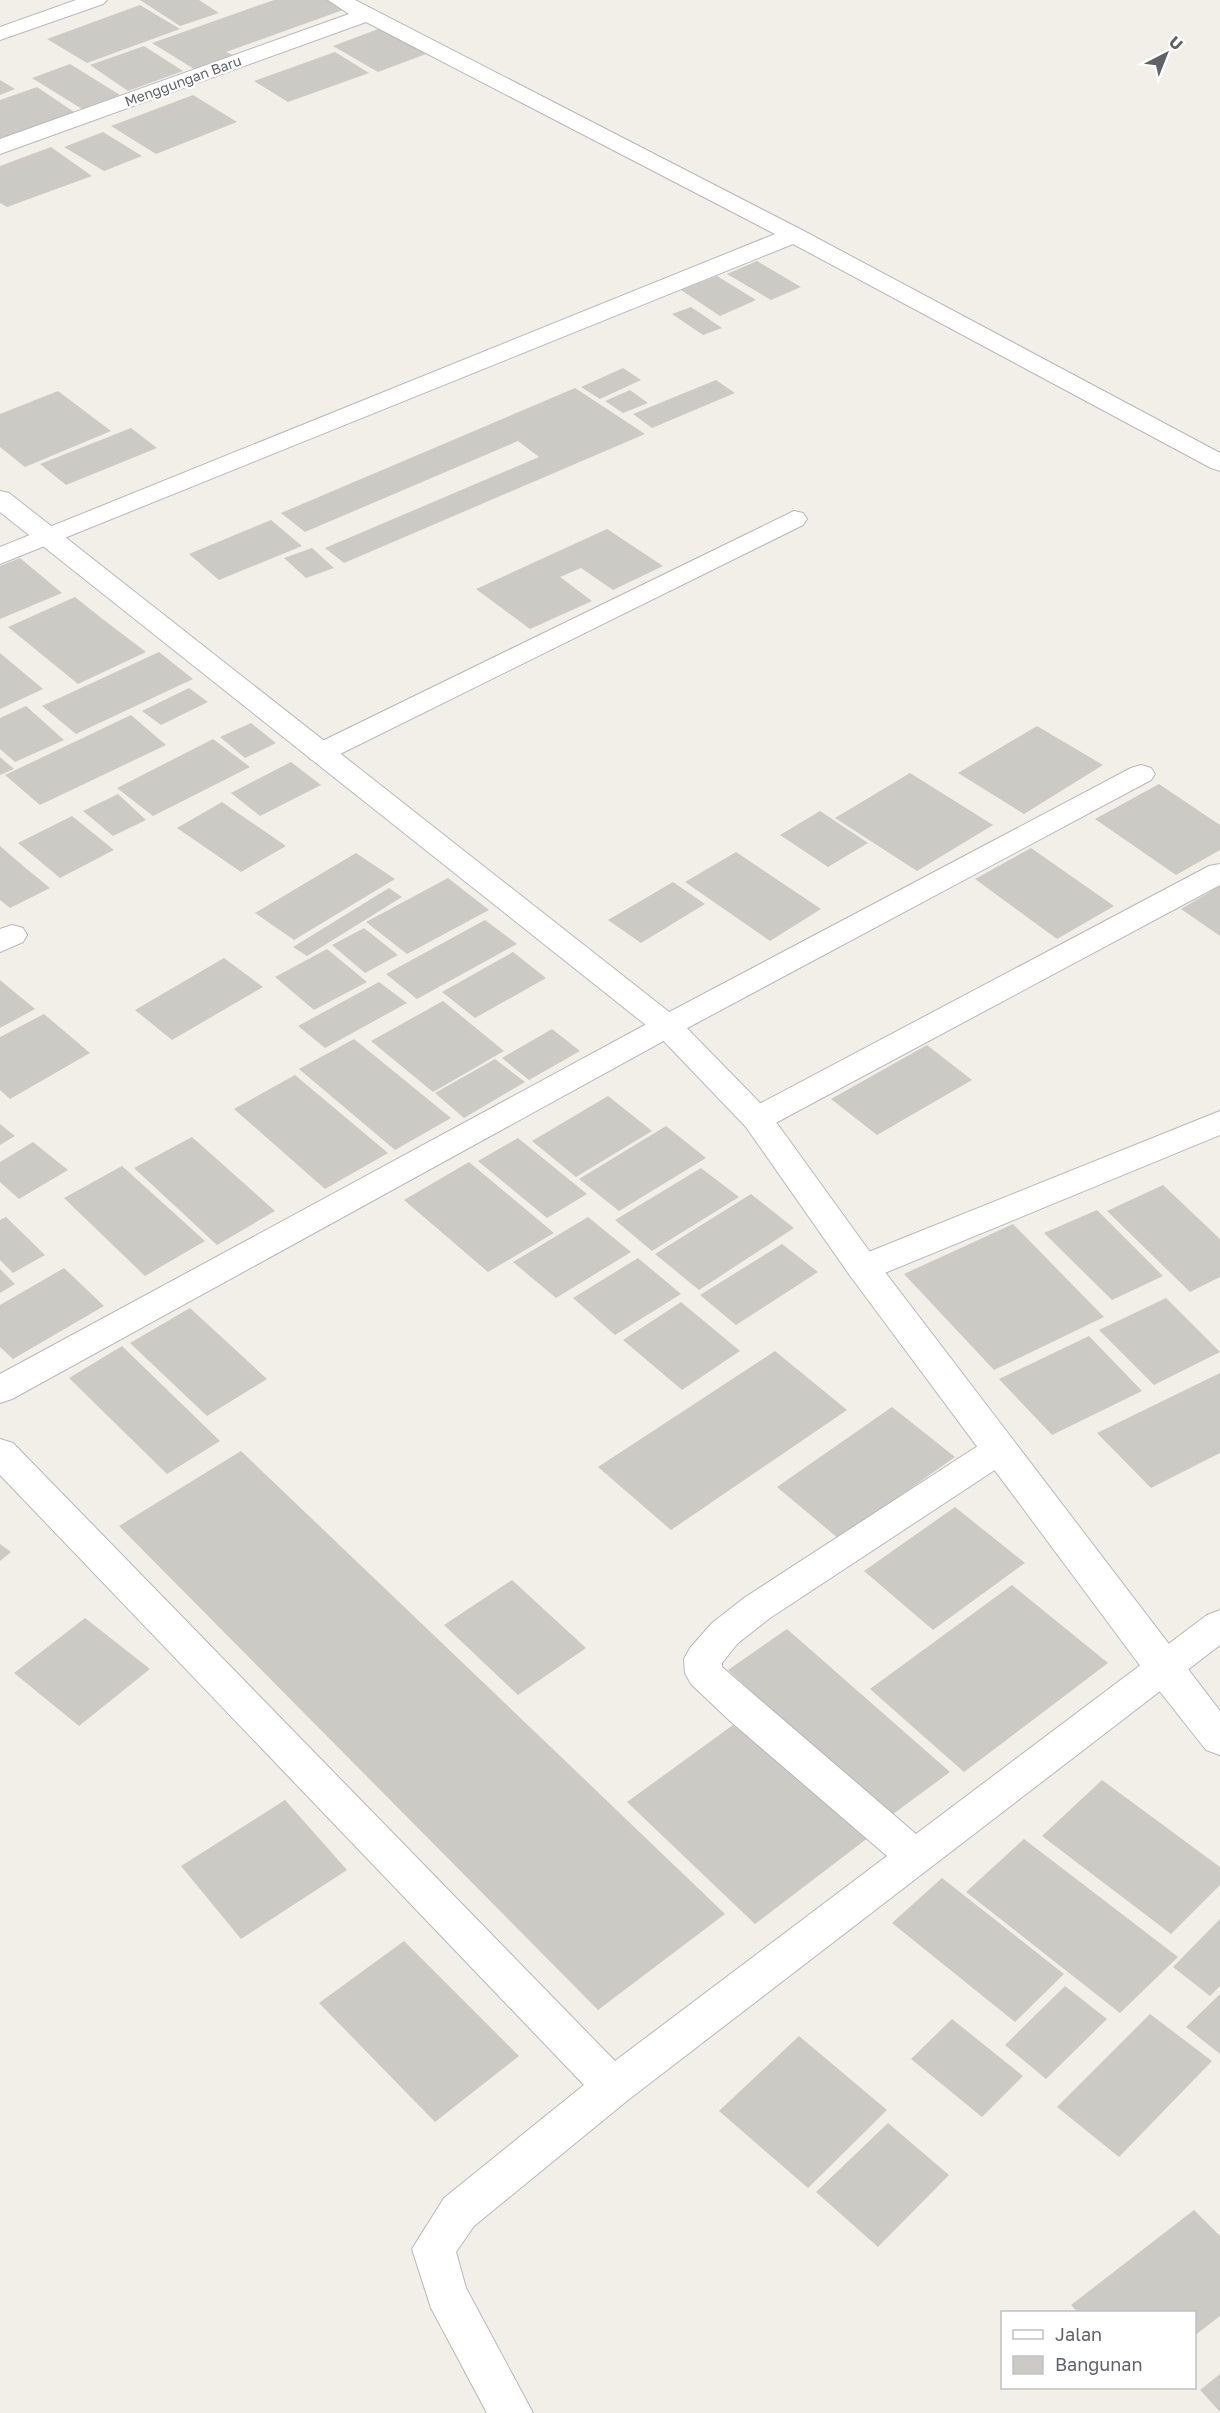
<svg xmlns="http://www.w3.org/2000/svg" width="1220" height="2413" viewBox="0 0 1220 2413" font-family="'Golos Text',sans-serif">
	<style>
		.building { fill: #cccac5 }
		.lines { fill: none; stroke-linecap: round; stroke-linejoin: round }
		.street-casing { stroke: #b5b8bc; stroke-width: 2 }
		.secondary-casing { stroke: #b6babf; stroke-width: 2 }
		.street { fill: #fff; fill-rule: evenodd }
		.secondary { fill: #fff; fill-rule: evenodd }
		.labels { text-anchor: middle; stroke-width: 4.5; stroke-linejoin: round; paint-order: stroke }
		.far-street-label { font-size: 14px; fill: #5f6368; stroke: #fff }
	</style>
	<rect width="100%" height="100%" fill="#f1efe8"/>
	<path class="building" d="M140,0H199L219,13L180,26Z
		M274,0H327L343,10L226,52L233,55L194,69L152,43Z
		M140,5L180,29L87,63L47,39Z
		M381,28L426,54L378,72L333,46Z
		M144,46L183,71L128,91L90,65Z
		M335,52L369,73L288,102L254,81Z
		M70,64L120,95L82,109L32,78Z
		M0,80L15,89L0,95Z
		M37,87L77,114L0,142V100Z
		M193,95L237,122L156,154L111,126Z
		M103,132L142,156L104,171L64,147Z
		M51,147L92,176L7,207L0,203V166Z
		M757,261L801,287L771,300L727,274Z
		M717,276L756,300L720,316L681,290Z
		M691,307L722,328L703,335L672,314Z
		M623,368L641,380L600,399L581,387Z
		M716,380L735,393L652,428L633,414Z
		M575,388L645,434L344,563L325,548L539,457L518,441L305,532L281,513Z
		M630,390L648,403L623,413L605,401Z
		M58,391L111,431L25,467L0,447V414Z
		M131,428L157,448L66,485L40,464Z
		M271,520L302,546L219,580L189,554Z
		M607,529L663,566L613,590L581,568L560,577L592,601L530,629L476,589Z
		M312,548L334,568L306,578L284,558Z
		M20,558L62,593L0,619V566Z
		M75,597L100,617L146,652L78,684L8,627Z
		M159,652L193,679L76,734L42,706Z
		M0,653L43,689L0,709Z
		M189,688L208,702L161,725L142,711Z
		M26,706L64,740L15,762L0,749V718Z
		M131,715L166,745L40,805L5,775Z
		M251,723L276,743L245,758L220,737Z
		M1037,726L1103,765L1024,814L958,773Z
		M213,739L250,767L153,816L117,788Z
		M0,757L14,769L0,775Z
		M291,762L321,785L260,816L231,793Z
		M910,773L993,825L917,871L835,818Z
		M1159,784L1220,825V850L1176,875L1095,819Z
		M118,794L146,820L113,836L83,811Z
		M222,802L286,846L241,872L177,828Z
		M820,811L868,843L828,867L780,835Z
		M72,816L114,850L60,878L18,843Z
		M0,846L22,865L50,888L10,908L0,900Z
		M1031,848L1114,906L1057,939L975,879Z
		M736,852L821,909L770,941L685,882Z
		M356,853L395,879L294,940L255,913Z
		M448,878L489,910L407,954L366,922Z
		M673,882L705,904L641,943L608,920Z
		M1220,886V936L1181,909Z
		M389,888L402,897L307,956L293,947Z
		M485,920L517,944L417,999L386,974Z
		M364,928L398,955L365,973L332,945Z
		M327,949L367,982L314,1010L275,977Z
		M513,952L546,978L475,1018L442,992Z
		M224,958L263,987L172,1040L135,1010Z
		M0,980L35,1009L0,1028Z
		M379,982L407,1003L325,1048L298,1026Z
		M443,1001L504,1051L433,1092L371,1041Z
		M44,1014L90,1053L10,1099L0,1090V1037Z
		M552,1029L580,1051L529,1080L502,1058Z
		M354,1039L451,1118L395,1150L299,1069Z
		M927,1045L972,1080L877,1135L831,1099Z
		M495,1059L525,1082L464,1118L435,1093Z
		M295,1075L388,1153L325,1189L234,1109Z
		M608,1096L652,1131L576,1177L532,1141Z
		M0,1124L15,1136L0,1145Z
		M666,1126L706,1158L619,1211L579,1179Z
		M192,1137L275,1211L217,1245L134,1168Z
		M518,1138L587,1194L547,1218L478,1161Z
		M33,1142L68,1170L19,1199L0,1182V1162Z
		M469,1162L554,1233L488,1272L404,1200Z
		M122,1166L205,1241L145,1276L64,1198Z
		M701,1168L739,1197L652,1251L615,1220Z
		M1163,1185L1220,1239V1277L1190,1292L1107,1211Z
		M751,1194L794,1228L699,1290L655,1254Z
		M1097,1210L1163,1276L1112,1300L1044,1233Z
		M6,1217L45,1255L13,1273L0,1260V1220Z
		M588,1217L631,1252L556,1298L513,1262Z
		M1013,1224L1104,1317L994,1370L904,1274Z
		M782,1244L818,1272L736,1325L700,1295Z
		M638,1258L681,1294L615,1335L573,1298Z
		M64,1268L104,1306L13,1359L0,1347V1305Z
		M0,1269L15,1284L0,1293Z
		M1166,1298L1220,1352L1154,1385L1099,1330Z
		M681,1302L740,1351L682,1390L623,1340Z
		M190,1308L267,1379L207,1416L130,1343Z
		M1089,1336L1142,1391L1052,1435L999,1379Z
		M122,1346L220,1441L167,1474L69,1378Z
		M775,1351L847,1410L671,1530L598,1467Z
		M1220,1373V1453L1151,1488L1097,1433Z
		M892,1407L955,1457L839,1539L777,1487Z
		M241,1451L556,1752L725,1914L598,2010L119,1526Z
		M955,1507L1025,1563L933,1630L864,1571Z
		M0,1544L11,1552L0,1561Z
		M512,1580L586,1648L518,1695L444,1625Z
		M1012,1585L1108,1663L964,1772L870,1689Z
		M85,1618L150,1669L79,1726L14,1673Z
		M787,1629L950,1772L889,1817L728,1670Z
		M744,1717L873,1834L755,1924L627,1802Z
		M1102,1780L1220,1867V1885L1171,1934L1042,1836Z
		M285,1800L347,1870L241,1939L181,1866Z
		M1024,1839L1178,1957L1120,2013L966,1892Z
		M942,1878L1064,1974L1015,2022L892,1923Z
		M1220,1919V1986L1210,1996L1173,1967Z
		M404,1941L519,2056L435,2122L319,2003Z
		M1065,1986L1107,2019L1046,2079L1005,2045Z
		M1220,1994V2054L1186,2027Z
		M1150,2014L1212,2061L1119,2157L1057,2107Z
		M952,2019L1023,2076L982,2117L911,2059Z
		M799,2036L887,2110L808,2188L719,2111Z
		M888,2123L949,2175L878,2247L816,2192Z
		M1194,2210L1220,2236V2316L1194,2336V2312H1078L1071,2305Z
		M1220,2374V2412L1200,2390Z"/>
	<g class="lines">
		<g class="street-casing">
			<path id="street" d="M76,0H107L103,4L0,40V27Z
				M328,0H355L802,230L1220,453V471L1211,468L793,244L0,564V547L775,234L366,22L0,154V139L349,14Z
				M794,511L803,513L807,519L803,525L330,759L320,762L310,759L306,753L310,747Z
				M1141,765L1151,768L1155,774L1151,780L678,1033L12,1399L0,1403V1374L656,1019L1131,768Z
				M1220,864V885L768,1127L757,1130L746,1127L741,1119L746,1111L1209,866Z
				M12,925L23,928L27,935L23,942L0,952V929Z
				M1220,1111V1135L875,1277L863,1280L851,1277L846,1268L851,1259Z
				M1000,1436L1013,1440L1018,1449L1013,1458L770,1618L738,1643L722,1663V1667L916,1834L1207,1615L1220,1610V1645L628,2100L474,2226L456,2252L466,2288L533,2413H487L431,2308L412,2249L444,2198L584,2085L0,1475V1439L13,1443L615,2061L887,1856L730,1721L691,1684L685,1673L684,1659L690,1648L712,1623L744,1598L987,1440Z"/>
		</g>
		<g class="secondary-casing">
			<path id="secondary" d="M0,491L9,493L678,1019L768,1111L875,1259L1220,1711V1755L1206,1750L1150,1679L851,1277L746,1127L656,1033L0,512Z"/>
		</g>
		<use href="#street" class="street"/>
		<use href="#secondary" class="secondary"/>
	</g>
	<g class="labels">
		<g class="far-street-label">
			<text transform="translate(183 81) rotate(-20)" y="5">Menggungan Baru</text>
		</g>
	</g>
	<rect x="1001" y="2311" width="195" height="78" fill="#ffffff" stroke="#bfc1c3" stroke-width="1.5"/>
	<rect x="1013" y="2330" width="30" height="9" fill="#ffffff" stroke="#bfc1c3" stroke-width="1.5"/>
	<text x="1055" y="2341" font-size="18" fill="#5f6368">Jalan</text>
	<rect x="1013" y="2356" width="30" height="18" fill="#cccac5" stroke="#bfc1c3" stroke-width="1.5"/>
	<text x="1055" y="2371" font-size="18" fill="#5f6368">Bangunan</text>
	<g transform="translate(1166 54) rotate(42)" stroke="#ffffff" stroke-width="4.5" paint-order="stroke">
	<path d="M0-4.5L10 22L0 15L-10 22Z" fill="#5f6368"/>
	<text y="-9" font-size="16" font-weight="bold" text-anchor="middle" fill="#5f6368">U</text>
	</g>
</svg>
